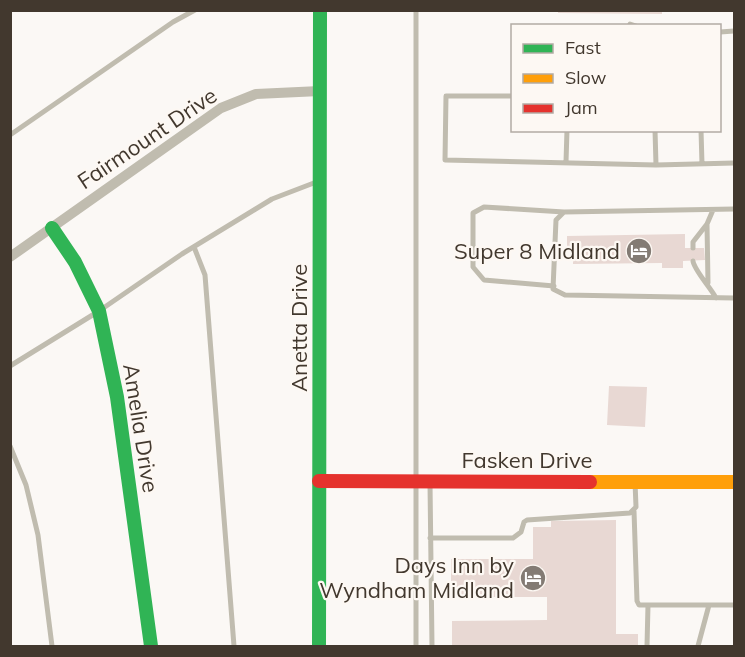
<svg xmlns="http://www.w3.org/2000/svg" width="745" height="657" viewBox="0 0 745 657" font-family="Mulish,sans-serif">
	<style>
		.building { fill: #e8d8d3 }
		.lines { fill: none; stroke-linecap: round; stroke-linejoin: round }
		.lane { stroke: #c0bcaf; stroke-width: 5 }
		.street { stroke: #c0bcaf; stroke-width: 10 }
		.fast { stroke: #30b455; stroke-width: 14 }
		.slow { stroke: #ff9f0a; stroke-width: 14 }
		.jam { stroke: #e5322d; stroke-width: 14 }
		.labels { text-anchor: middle; stroke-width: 4.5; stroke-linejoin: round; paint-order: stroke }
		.street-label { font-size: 22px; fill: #42382e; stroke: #fdf8f3 }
		.poi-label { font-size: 22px; fill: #42382e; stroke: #fdf8f3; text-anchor: end }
	</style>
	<rect width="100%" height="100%" fill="#fbf8f5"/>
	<path class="building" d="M558,10H662V14L558,13Z
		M685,234V248H704L705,260L683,261V268H662V263L573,264V251H567V236Z
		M609,386L647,387L645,427L607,425Z
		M616,520V634H638V646H452V621L547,620V597H451V559H533V527H551V521Z"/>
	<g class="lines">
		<path class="lane" d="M630,24L636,26
			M720,32L734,31
			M512,96H446L445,160L656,165
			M655,130L656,165L734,163
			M701,130L702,164
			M10,135L173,22L195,10
			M566,162L567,130
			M734,209L564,212L556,220L553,289L565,295L734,298
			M707,224L708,283
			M194,247L205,275L234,646
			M693,248V242L707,224L713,210
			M693,261C694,270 711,288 716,298
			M554,286L484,280L473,267V213L484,207L564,212
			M10,366L99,311L182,254L272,199L319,181
			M10,446L26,485L38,535L52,646
			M430,483L432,646
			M634,511L637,601L639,605H734
			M430,538H513L521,532L524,522L527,520L630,513L636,507L635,482
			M416,646V10
			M647,646L648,605
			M698,646L709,605"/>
		<path class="street" d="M10,257L221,108L256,94L320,91"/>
		<path class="fast" d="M52,228L75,262L99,311L117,397L151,646
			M319,646L320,10"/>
		<path class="slow" d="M590,482H734"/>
		<path class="jam" d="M319,481L590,482"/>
	</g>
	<defs>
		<g id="hotel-disc" transform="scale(1.35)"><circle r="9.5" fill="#837b74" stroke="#fdf8f3"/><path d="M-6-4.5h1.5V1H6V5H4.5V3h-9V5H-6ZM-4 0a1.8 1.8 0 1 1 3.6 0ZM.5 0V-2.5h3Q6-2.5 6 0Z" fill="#fff"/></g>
	</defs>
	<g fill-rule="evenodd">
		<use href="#hotel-disc" x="639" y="251"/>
		<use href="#hotel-disc" x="533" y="578"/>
	</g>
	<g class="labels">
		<g class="street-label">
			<text transform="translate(147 138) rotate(-34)" y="8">Fairmount Drive</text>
			<text transform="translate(299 328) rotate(-90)" y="8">Anetta Drive</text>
			<text transform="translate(141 428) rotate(81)" y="8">Amelia Drive</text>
			<text x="527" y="468">Fasken Drive</text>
		</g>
		<g class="poi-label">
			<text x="620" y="259">Super 8 Midland</text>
			<text x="514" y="573">Days Inn by<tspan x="514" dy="25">Wyndham Midland</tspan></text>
		</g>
	</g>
	<rect width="745" height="657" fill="none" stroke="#42382e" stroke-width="24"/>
	<rect x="511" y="24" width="210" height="108" fill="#fdf8f3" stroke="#b2aba4" stroke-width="1.5"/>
	<rect x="523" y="44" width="30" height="9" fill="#30b455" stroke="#b2aba4" stroke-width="1.5"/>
	<text x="565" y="54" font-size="18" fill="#42382e">Fast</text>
	<rect x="523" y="74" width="30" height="9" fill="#ff9f0a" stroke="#b2aba4" stroke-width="1.5"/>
	<text x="565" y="84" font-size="18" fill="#42382e">Slow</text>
	<rect x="523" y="104" width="30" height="9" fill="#e5322d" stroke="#b2aba4" stroke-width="1.5"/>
	<text x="565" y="114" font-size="18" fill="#42382e">Jam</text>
</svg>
